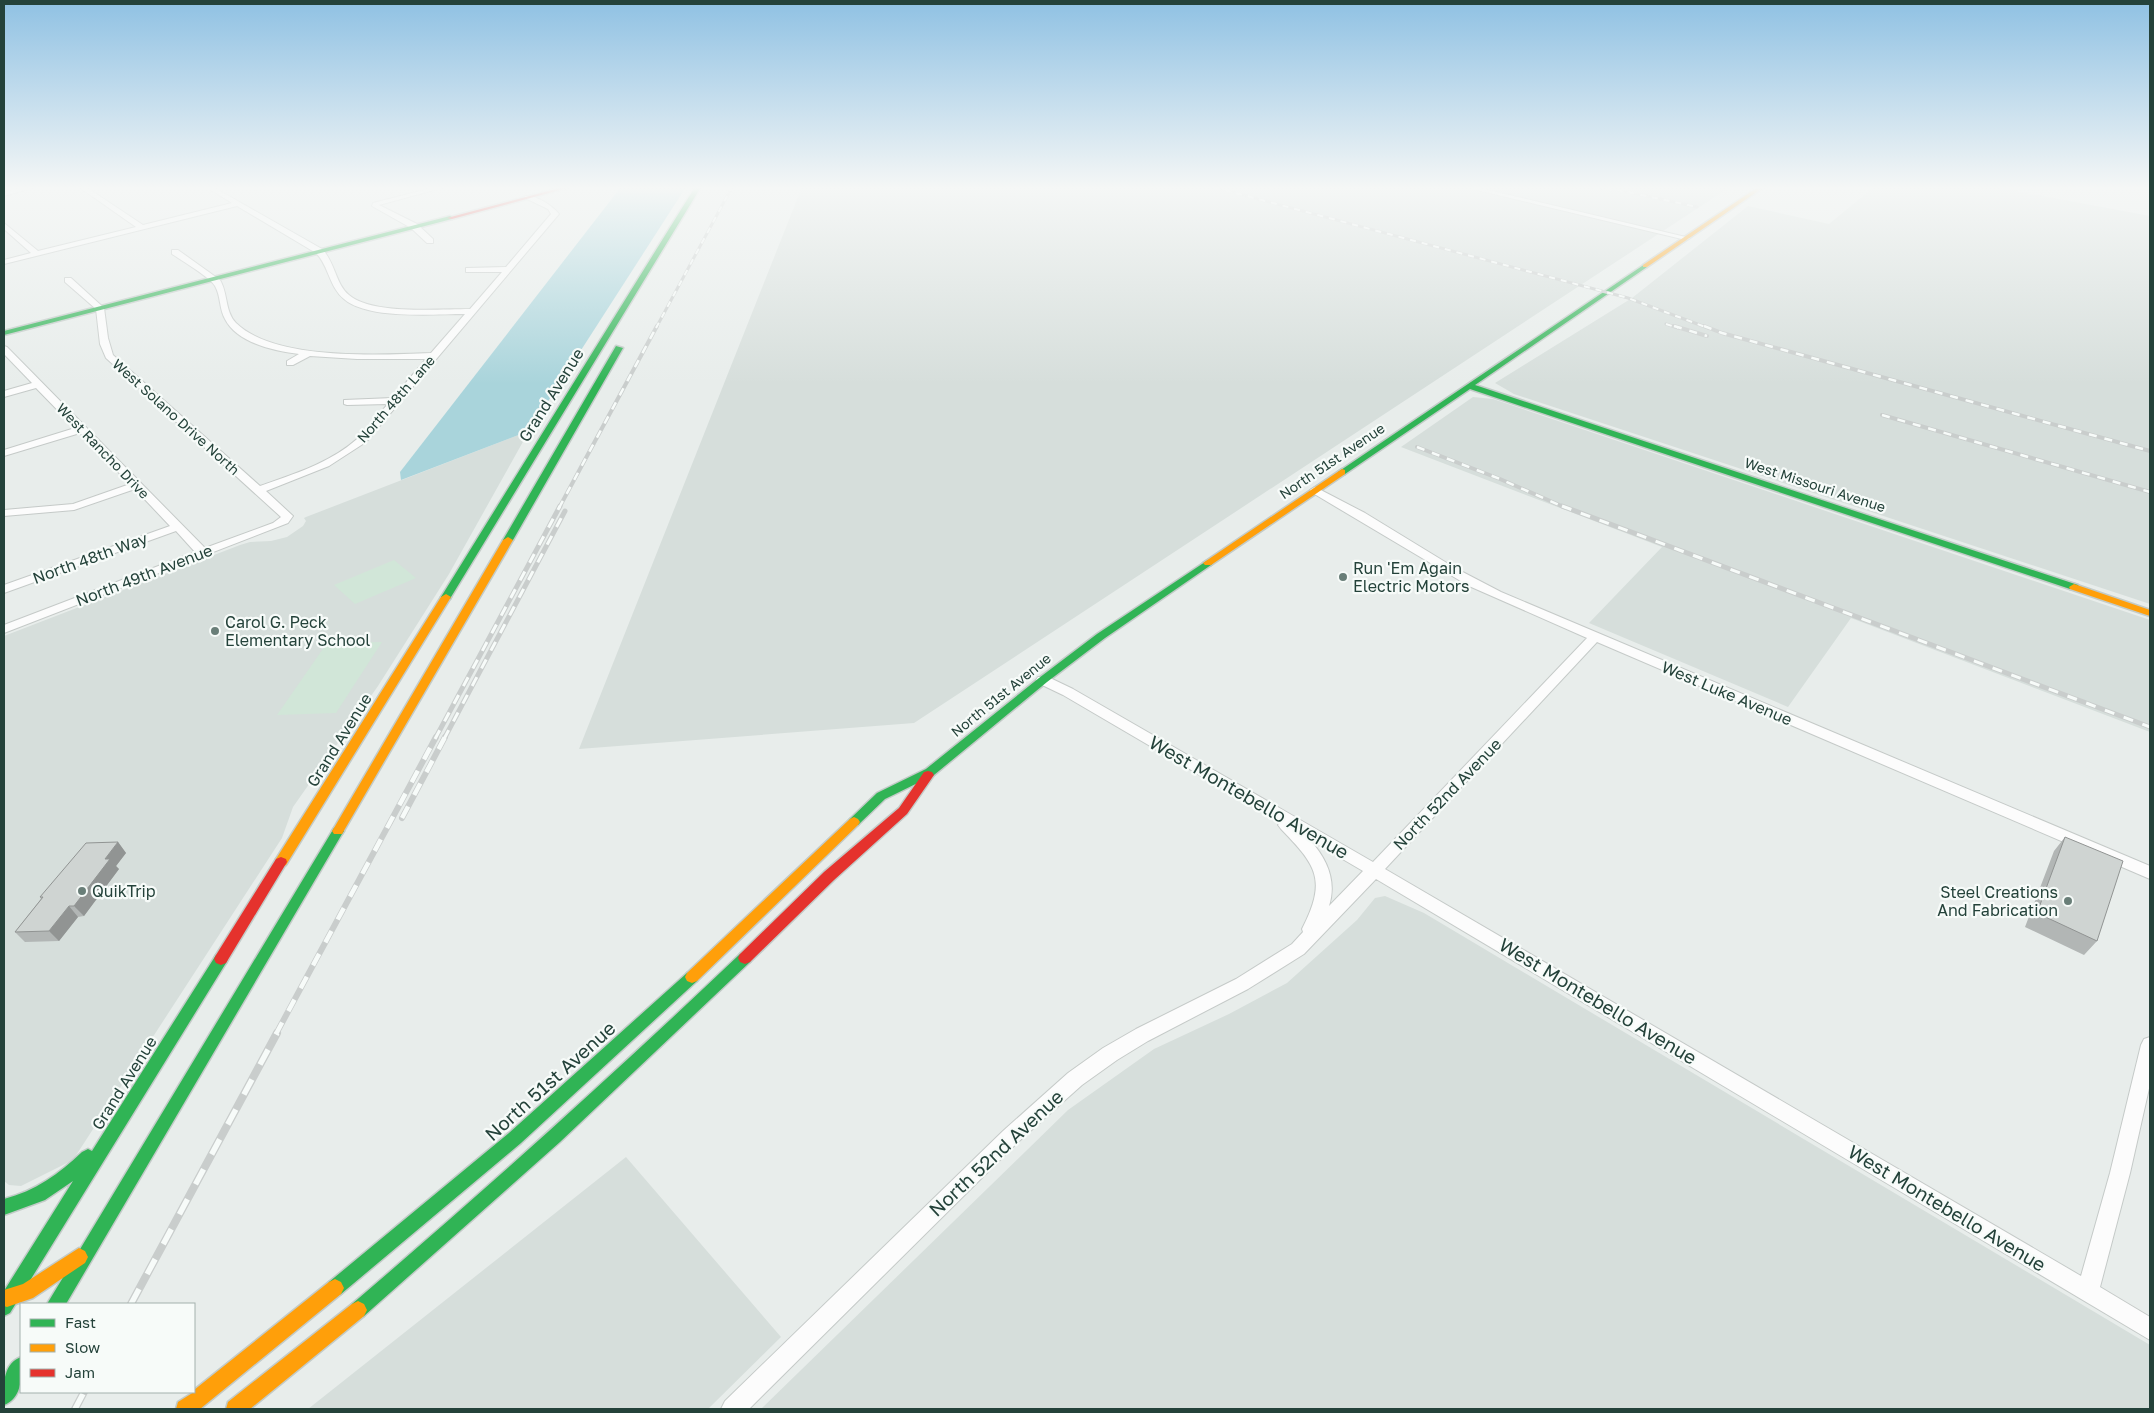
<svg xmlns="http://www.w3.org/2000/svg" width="2154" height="1413" viewBox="0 0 2154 1413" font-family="'Golos Text',sans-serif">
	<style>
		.built { fill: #d6dedb }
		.green { fill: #d1e6d8 }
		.water { fill: #a9d4db }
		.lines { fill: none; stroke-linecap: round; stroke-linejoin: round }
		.street-casing { stroke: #c5cac8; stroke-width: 2 }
		.fast-casing { stroke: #c3cbc8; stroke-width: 3 }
		.slow-casing { stroke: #c3cbc8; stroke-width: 3 }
		.jam-casing { stroke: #c3cbc8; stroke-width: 3 }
		.street { fill: #fcfcfc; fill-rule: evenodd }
		.fast { fill: #30b455; fill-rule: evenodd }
		.slow { fill: #ff9f0a; fill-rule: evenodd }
		.jam { fill: #e5322d; fill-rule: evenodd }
		.rail-far4-casing { stroke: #c9cdcc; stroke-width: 3 }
		.rail-far3-casing { stroke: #c9cdcc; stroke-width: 4 }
		.rail-far2-casing { stroke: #c9cdcc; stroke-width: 5 }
		.rail-far1-casing { stroke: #c9cdcc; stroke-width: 6 }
		.rail-casing { stroke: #c9cdcc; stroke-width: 8 }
		.rail-far4 { stroke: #f7fbf9; stroke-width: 2; stroke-dasharray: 6; stroke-linecap: butt }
		.rail-far3 { stroke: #f7fbf9; stroke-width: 2.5; stroke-dasharray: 8; stroke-linecap: butt }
		.rail-far2 { stroke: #f7fbf9; stroke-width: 3; stroke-dasharray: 10; stroke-linecap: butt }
		.rail-far1 { stroke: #f7fbf9; stroke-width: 4.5; stroke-dasharray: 13; stroke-linecap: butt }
		.rail { stroke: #f7fbf9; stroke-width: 5.5; stroke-dasharray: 17; stroke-linecap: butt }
		.wall { fill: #b2b6b5 }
		.shaded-wall { fill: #919493 }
		.building { fill: #cfd4d2; stroke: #919493 }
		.poi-dot { fill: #697e78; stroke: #f7fbf9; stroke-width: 2 }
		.labels { text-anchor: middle; stroke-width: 4.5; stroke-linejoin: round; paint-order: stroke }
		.far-street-label { font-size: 14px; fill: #24423a; stroke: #f7fbf9 }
		.street-label { font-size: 16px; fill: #24423a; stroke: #f7fbf9 }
		.poi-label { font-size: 16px; fill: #24423a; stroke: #f7fbf9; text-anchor: start }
		.near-street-label { font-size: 19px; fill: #24423a; stroke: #f7fbf9 }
	</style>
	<rect width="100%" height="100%" fill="#e8edeb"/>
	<path class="built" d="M802,187H1730L914,723L579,749Z
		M1874,187H1994L2150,216V604L1514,394L1495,383L1632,298L1748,206L1829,224Z
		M1473,397L1493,399L2150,620V732L1851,618L1788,707L1589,623L1662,547L1401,447Z
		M529,431L449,574L378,686L293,807L282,838L73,1160L21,1186L9,1185L4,1181V636L240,545L250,542L271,541L287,537L303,526L306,521L304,518L306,517Z
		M1385,896L1424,913L2150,1345V1409H761L1068,1110L1154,1049L1229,1014L1287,983L1357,920L1375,898Z
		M626,1157L781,1337L708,1409H308Z"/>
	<path class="green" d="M394,560L416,578L355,604L334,585Z
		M382,642L336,713L277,715L327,643Z"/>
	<path class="water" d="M621,187H686L529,431L401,480L400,472Z"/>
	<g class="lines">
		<g class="street-casing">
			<path id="street" d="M26,187H35L4,196V192Z
				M79,187H86L143,225L232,203L206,187H213L322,249C335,262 336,285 349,295C372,315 440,309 470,309L502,272H466V268L506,267L551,214L548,209L525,198V196C536,195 552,205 559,214L366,442L329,466L266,491L293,516L288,523L4,633V625L195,552L176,531L4,593V585L170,526L135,489L74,510L4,516V510L73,504L130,484L80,433L4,456V450L75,428L36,388L4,397V391L32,383L4,354V346L7,347L205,548L273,523L281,517L106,358L100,344L96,309L65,282V278H71L104,308L108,338L113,355L260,486C294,474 330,463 357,439C368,429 378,415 388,404L347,405L344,404V400L393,398L426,359H357L310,356L293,365H287V361L299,354C275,351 237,343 225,319C219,309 221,296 215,286C211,278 181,260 172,254V250H178L220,280C228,293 225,312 236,323C275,361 379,355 431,353L465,314C434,314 368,320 344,299C329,287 329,266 316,253L237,206L4,264V260L31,253L4,229V223L38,251L136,227Z
				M436,187H445L379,205L417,224L433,239V243H427L411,228L372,206L373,203Z
				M1465,187H1475L1690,238L1686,240Z
				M1315,487L1365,513L1455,568L1501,592L2150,866V879L1597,642L1385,869L2081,1276L2110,1173L2141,1045L2144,1039L2150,1037V1084L2130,1173L2100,1287L2150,1317V1340L1376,879L1304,954L1248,989L1148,1041L1117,1060L1082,1085L1017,1143L749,1409H721L725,1401L1003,1131L1068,1073L1103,1048L1136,1029L1236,979L1292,944L1303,932L1302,929C1327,880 1317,866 1281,829L1278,825L1280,822L1063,695L1038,683L1036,680L1038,677H1048L1073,689L1373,862L1587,638L1469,586L1311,492L1310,490ZM1310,840L1363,871L1329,906C1337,881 1327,859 1310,840Z"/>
		</g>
		<g class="fast-casing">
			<path id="fast" d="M695,187H701L451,597L450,599H442L441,597Z
				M450,216L452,217V219L4,335V331Z
				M1645,264L1647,265V267L1475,385L2078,585L2079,587L2078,589H2070L1470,389L1345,474L1342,475L1338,472Z
				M616,346L623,348L513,540L508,543L505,542L503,540Z
				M1208,560L1213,563L1211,565L1105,638L1047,682L934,775L885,799L858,825H850L848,822L850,819L877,793L926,769L1039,678L1097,634Z
				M338,826L342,828L344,831L342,834L66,1304H47L334,828Z
				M745,952L750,954L752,958L750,962L560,1142L364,1316L358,1319L352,1316L349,1310L352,1304C484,1191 614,1074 740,954Z
				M221,953L226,955L228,959L226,963L10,1313L4,1316V1291L73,1181L45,1200L4,1215V1199C35,1191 59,1174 82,1152L88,1149L92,1151L216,955Z
				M692,971L697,973L699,977L697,981L521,1143L341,1294L335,1297L329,1294L326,1288L329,1282L509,1133L687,973Z
				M21,1357C22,1374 23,1398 4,1405C3,1388 2,1364 21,1357Z"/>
		</g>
		<g class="slow-casing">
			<path id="slow" d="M1758,187H1764L1647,267H1643V265Z
				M1342,469L1345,470V474L1211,565H1205L1203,563Z
				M508,537L513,540L342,834H334L332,831L334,828L503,540Z
				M2074,584L2150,610V616L2070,589L2069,587Z
				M446,594L451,597L286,865L281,867L276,865L275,862L276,859L441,597Z
				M854,817L858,819L860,822L858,825L697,981L692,983L687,981L685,977L687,973L850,819Z
				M79,1248L85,1251L88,1257L85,1263L33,1298L7,1307L4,1306V1290L23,1284Z
				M335,1279L341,1282L344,1288L341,1294L200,1409H176L178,1402L194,1392V1390L329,1282Z
				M358,1301L364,1304L367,1310L364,1316L250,1409H226L228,1402L352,1304Z"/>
		</g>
		<g class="jam-casing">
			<path id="jam" d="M563,187H571L452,219L447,218Z
				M928,771L932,772L934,775L907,814L834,880L750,962L745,964L740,962L738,958L740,954L824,872L899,808L924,772Z
				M281,857L286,859L287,862L226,963L221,965L216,963L214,959L216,955L276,859Z"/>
		</g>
		<use href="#street" class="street"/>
		<use href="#fast" class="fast"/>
		<use href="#slow" class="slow"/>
		<use href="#jam" class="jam"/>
		<g class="rail-far4-casing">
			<path id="rail-far4" d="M1213,187L1628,298L1708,328
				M1594,187L1611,190
				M1605,187L1697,207
				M1666,324L1678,328
				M656,328L732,187"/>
		</g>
		<g class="rail-far3-casing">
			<path id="rail-far3" d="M1674,326L1707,336
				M1704,326L1722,333L2150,451
				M1882,415L2150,492
				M1417,447L1500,479L1566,508
				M559,508L657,326"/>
		</g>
		<g class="rail-far2-casing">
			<path id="rail-far2" d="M1562,506L2150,727
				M435,739L560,506
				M444,739L565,511"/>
		</g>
		<g class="rail-far1-casing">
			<path id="rail-far1" d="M402,818L445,737
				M276,1034L436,737"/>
		</g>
		<g class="rail-casing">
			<path id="rail" d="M131,1304L277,1033
				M75,1409L84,1392"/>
		</g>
		<use href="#rail-far4" class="rail-far4"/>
		<use href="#rail-far3" class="rail-far3"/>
		<use href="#rail-far2" class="rail-far2"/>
		<use href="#rail-far1" class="rail-far1"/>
		<use href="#rail" class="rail"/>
	</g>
	<path class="wall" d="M2065,837L2097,941L2084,955L2025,927L2054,851Z
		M118,842L126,853L116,866L119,869L84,916L78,917L59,941L25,942L15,932L41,899L40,897Z"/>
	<path class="shaded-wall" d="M118,842L126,853L116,866L119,869L84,916L74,906L105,859Z
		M69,906L78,917L59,941L49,931Z"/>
	<path class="building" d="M2065,837L2123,861L2097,941L2037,913Z
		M118,842L105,859H110L74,906H69L49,931L15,932L43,897H40L86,843Z"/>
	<linearGradient id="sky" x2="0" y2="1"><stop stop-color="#8fc1e3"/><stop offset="0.49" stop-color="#f5f7f6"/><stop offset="1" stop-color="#f5f7f6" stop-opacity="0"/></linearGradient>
	<rect width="2154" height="384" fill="url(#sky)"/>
	<g class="poi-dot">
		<circle cx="1343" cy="577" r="5"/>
		<circle cx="215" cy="631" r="5"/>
		<circle cx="82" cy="891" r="5"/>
		<circle cx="2068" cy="901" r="5"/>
	</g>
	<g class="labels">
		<g class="far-street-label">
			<text transform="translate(396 399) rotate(-49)" y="5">North 48th Lane</text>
			<text transform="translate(176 417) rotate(42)" y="5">West Solano Drive North</text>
			<text transform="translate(103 451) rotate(46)" y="5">West Rancho Drive</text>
			<text transform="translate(1332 461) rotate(-34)" y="5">North 51st Avenue</text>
			<text transform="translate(1815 485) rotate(18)" y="5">West Missouri Avenue</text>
			<text transform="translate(1001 695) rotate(-39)" y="5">North 51st Avenue</text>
		</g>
		<g class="street-label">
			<text transform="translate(551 395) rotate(-58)" y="6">Grand Avenue</text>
			<text transform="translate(90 558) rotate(-20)" y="6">North 48th Way</text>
			<text transform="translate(144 575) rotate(-21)" y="6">North 49th Avenue</text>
			<text transform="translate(1727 693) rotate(23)" y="6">West Luke Avenue</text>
			<text transform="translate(339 740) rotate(-58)" y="6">Grand Avenue</text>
			<text transform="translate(1447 794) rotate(-46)" y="6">North 52nd Avenue</text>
			<text transform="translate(124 1083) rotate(-58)" y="6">Grand Avenue</text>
		</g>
		<g class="poi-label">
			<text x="1353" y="574">Run 'Em Again<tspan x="1353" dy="18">Electric Motors</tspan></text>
			<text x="225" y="628">Carol G. Peck<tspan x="225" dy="18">Elementary School</tspan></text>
			<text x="92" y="897">QuikTrip</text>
			<text x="2058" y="898" text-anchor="end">Steel Creations<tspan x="2058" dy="18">And Fabrication</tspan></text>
		</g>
		<g class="near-street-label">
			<text transform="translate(1249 797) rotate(30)" y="7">West Montebello Avenue</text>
			<text transform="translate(1598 1001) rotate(31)" y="7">West Montebello Avenue</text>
			<text transform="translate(550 1081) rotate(-42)" y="7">North 51st Avenue</text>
			<text transform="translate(996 1153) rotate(-43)" y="7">North 52nd Avenue</text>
			<text transform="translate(1947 1208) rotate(31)" y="7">West Montebello Avenue</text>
		</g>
	</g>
	<rect width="2154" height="1413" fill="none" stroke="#24423a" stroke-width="10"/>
	<rect x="20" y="1303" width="175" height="90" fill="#f7fbf9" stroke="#a3b1ad"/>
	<rect x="30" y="1319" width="25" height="8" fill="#30b455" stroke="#a3b1ad"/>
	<text x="65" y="1328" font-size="15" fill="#24423a">Fast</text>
	<rect x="30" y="1344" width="25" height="8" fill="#ff9f0a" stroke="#a3b1ad"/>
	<text x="65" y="1353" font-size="15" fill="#24423a">Slow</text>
	<rect x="30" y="1369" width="25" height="8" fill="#e5322d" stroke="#a3b1ad"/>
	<text x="65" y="1378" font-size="15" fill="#24423a">Jam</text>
</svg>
